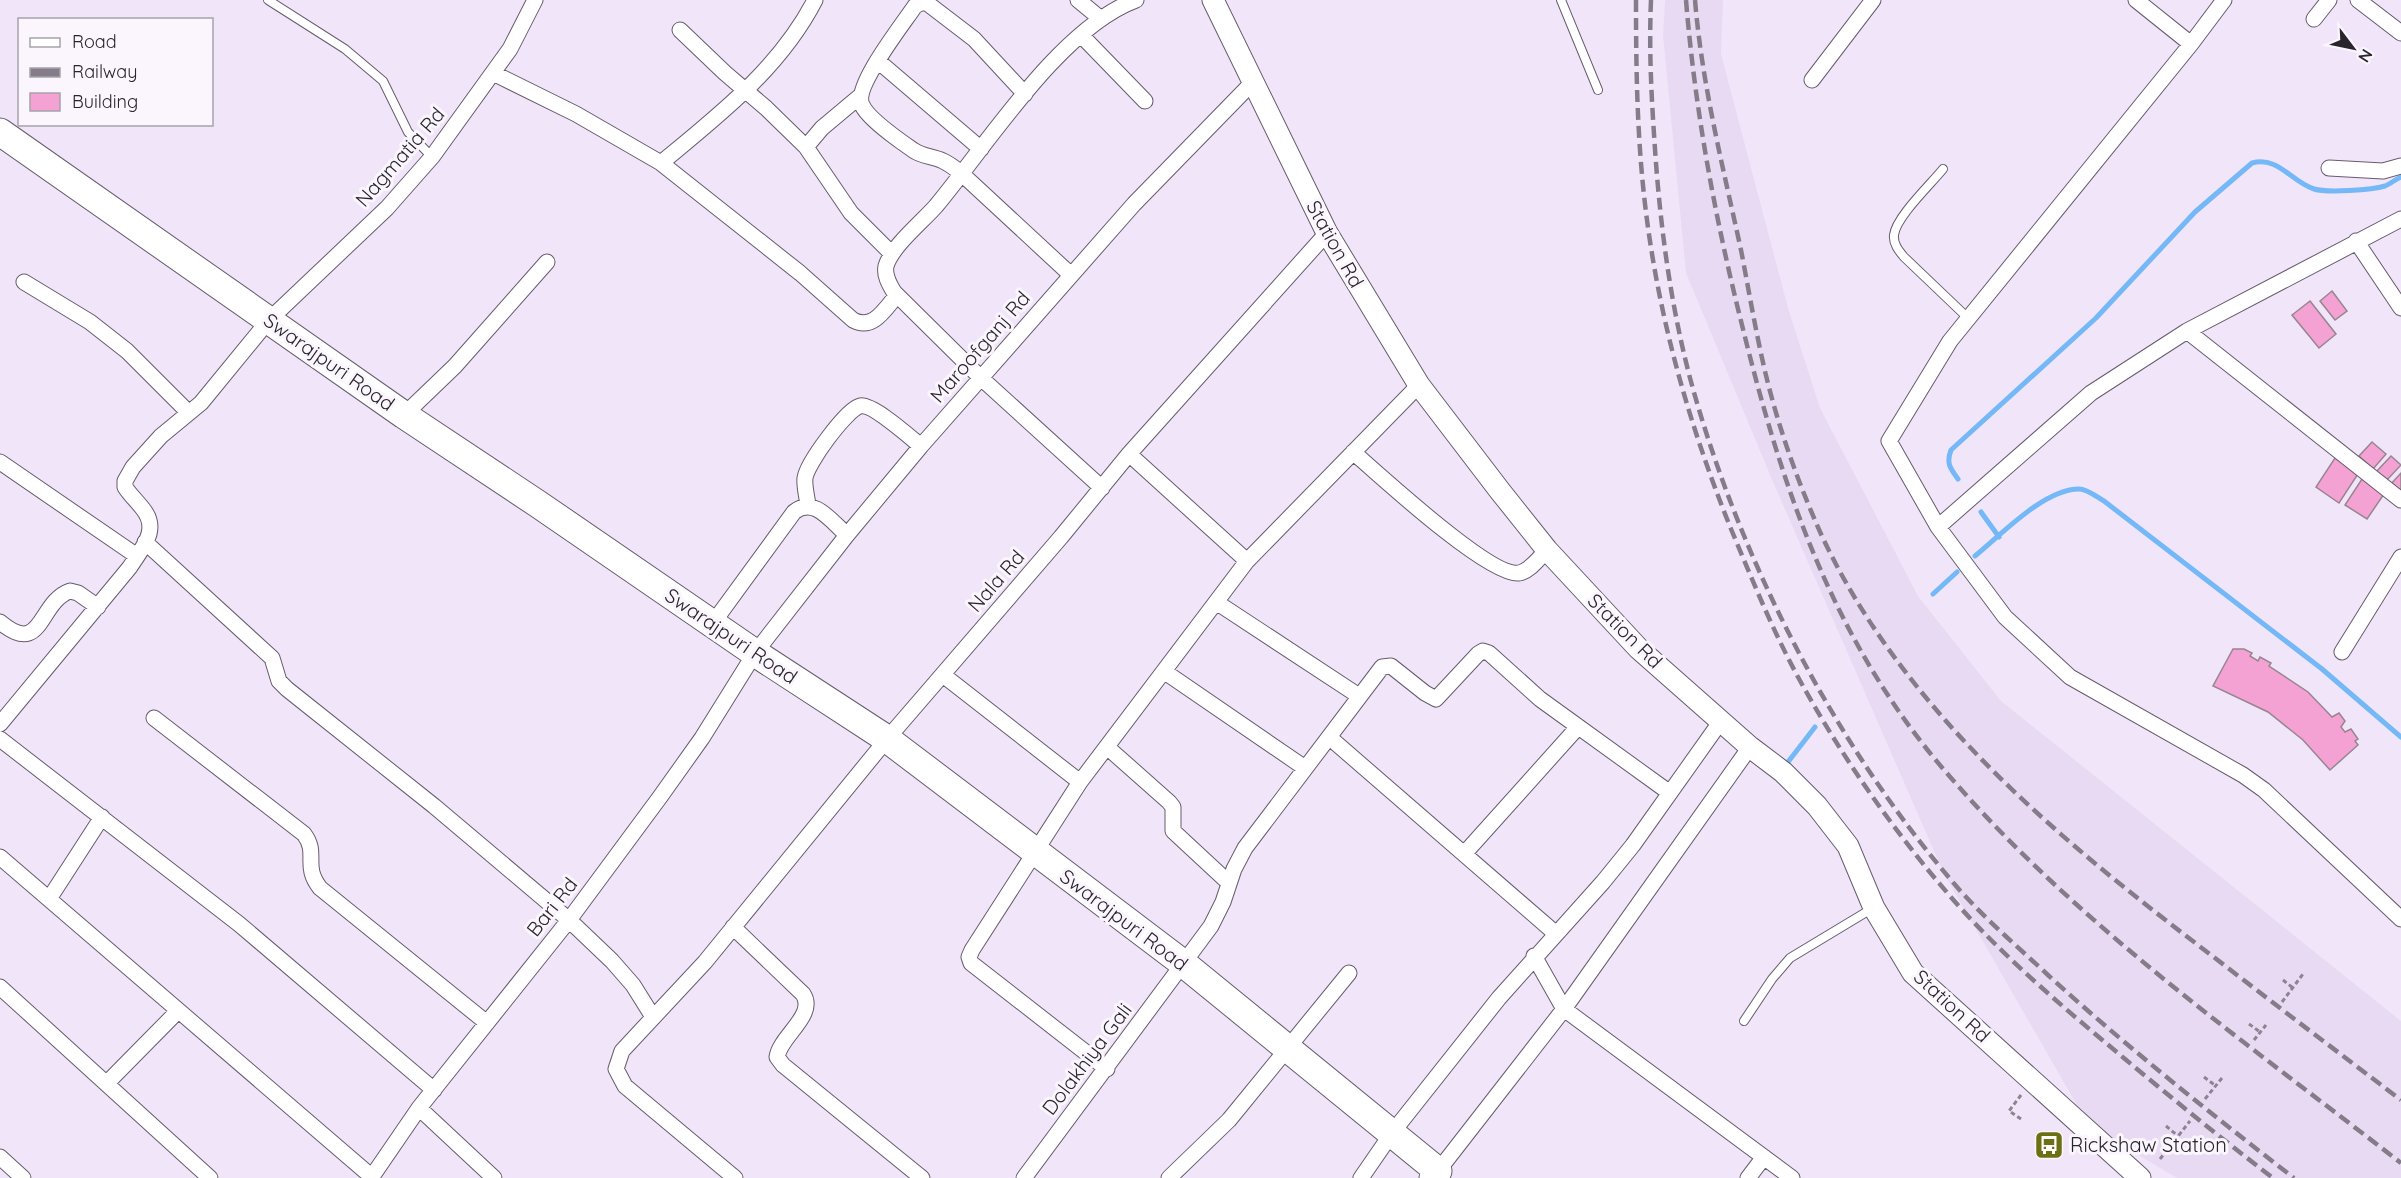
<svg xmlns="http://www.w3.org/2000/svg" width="2401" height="1178" viewBox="0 0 2401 1178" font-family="Quicksand,sans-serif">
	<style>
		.built { fill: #e9daf3 }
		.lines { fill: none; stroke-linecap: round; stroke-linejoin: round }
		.stream { stroke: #74b8f7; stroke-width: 5 }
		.building { fill: #f3a2d3; stroke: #988590; stroke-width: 1.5 }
		.lane-casing { stroke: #665c6c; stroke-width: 10 }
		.street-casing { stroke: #665c6c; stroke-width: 17 }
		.secondary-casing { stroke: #665c6c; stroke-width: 23 }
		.highway-casing { stroke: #665c6c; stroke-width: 29 }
		.path { stroke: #8c8491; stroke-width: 3; stroke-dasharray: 4.5 3; stroke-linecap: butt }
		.lane { stroke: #fff; stroke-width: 8 }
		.street { stroke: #fff; stroke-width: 15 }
		.secondary { stroke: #fff; stroke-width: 21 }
		.highway { stroke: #fff; stroke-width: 27 }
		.rail { stroke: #847d89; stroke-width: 4.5; stroke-dasharray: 12 6; stroke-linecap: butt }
		.labels { text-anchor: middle; stroke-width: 6; stroke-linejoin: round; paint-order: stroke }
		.street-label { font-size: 20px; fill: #29252c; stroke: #fbf6fe }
		.poi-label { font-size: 20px; fill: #29252c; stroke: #fbf6fe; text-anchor: start }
	</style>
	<rect width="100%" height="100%" fill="#f1e6f9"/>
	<path class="built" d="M1665,0H1723L1721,54L1788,308L1820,408L1918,596L2001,701L2401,1021V1178H2177L2089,1126L1944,874L1773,482L1686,273L1663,35Z"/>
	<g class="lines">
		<path class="stream" d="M1958,479C1950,468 1946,463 1951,450L2096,318L2195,212L2252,163C2279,156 2291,182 2314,189C2327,193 2372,190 2385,186C2390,184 2396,179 2401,177
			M1981,512L1999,537
			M1975,556C2001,535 2044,489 2079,489C2087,489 2097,497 2104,501L2322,669L2401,737
			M1933,594L1957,572
			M1788,762L1815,727"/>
	</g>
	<path class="building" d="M2332,291L2347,311L2335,320L2320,301Z
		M2310,301L2336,334L2319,348L2292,315Z
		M2372,442L2386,454L2373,469L2359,456Z
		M2391,456L2401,465L2386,481L2376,472Z
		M2335,458L2358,474L2339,503L2316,487Z
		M2401,473V495L2390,485Z
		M2362,479L2384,494L2367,519L2345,505Z
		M2233,649H2244L2252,653L2250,656L2258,661L2260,657L2271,663L2269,666L2308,692L2332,717L2339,713L2345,721L2341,727L2345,732L2351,729L2358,739L2355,741L2358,745L2330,770L2303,740L2268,712L2213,686Z"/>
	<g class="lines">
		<g class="lane-casing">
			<path id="lane" d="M268,0L345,49L383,81L408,132L432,157
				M1561,0L1598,90
				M1943,169C1931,184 1896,217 1894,235C1893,244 1899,251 1904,257L1969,319
				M1744,1021L1772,979L1790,958L1873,908"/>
		</g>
		<g class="street-casing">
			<path id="street" d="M1078,0L1101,19
				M2136,0L2191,44L2224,0
				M2358,0L2401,33
				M2314,19L2329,0
				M680,30L725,73L766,108L806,147L851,213L892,254
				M1081,35L1145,101
				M2191,44L1950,341L1889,441L1938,527L2005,617L2070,677L2243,775L2264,790L2401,919
				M878,61L981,149
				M493,73L576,114L661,163L800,273L853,320C873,331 885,309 897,295
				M1812,80L1873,0
				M1025,94L974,39L927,3H921L915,6C903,24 853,87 862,105C868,119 900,141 913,150C923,157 933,156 943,161C950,164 956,169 962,174L1071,275
				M806,147L822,128L859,97
				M661,163C719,115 780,68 815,0
				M2329,168L2383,171L2401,166
				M2356,241L2401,308
				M24,282L90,322L127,351L189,413
				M2187,331L2401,500
				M404,415L455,366L547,262
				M1353,452C1378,474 1491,578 1519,573C1530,571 1539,558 1547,550
				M1129,454L1247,561
				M0,462L137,556
				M1102,488L981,378L894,292C889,284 884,275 886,266C892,246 922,222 936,206C987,145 1060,28 1136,0
				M808,505C807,497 804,486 805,478C807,463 847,409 860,406C872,403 911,438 921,446
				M1938,527L2091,393L2187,331L2401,219
				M145,542L272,658L279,681L287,689L434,806L569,920L612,961L633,985L653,1017
				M1216,602L1359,696
				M0,622C43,658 38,602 70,591L78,593L98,607
				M713,623L794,512C814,496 831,521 847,535
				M2342,652L2401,557
				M1165,672L1305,768
				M943,675L1080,782
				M154,718L304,834C319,854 302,865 320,888L487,1023
				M0,724L130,567C142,548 160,530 143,509C137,501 130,495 125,487V481L133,467L161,436L201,403L269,320L387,208L432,157L510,49L535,0
				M1329,737L1555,933
				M0,739L239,924L434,1090
				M1107,747L1169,802L1173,807V831L1229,883
				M1464,854L1578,727
				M0,857L372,1177
				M49,899L102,817
				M733,927L803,994C817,1015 780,1036 777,1057L783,1065L922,1178
				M1534,956L1564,1009L1750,747
				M0,987L210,1178
				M1107,1069L971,963L969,957L972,950L1080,782L1247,561L1419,385
				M107,1083L178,1011
				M419,1108L494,1178
				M0,1157L23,1178
				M1438,1171L1564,1009L1792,1178
				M371,1178L419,1108L569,920L660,797L702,738L755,653L847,535L921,446L1134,204L1253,82
				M735,1178L625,1086L616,1069L622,1051L705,962L887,739L1061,537L1129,454L1327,233
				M1024,1178L1211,926L1223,902L1234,869L1245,848L1382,667L1391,666L1425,693L1436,699L1478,654L1483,651L1489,653L1540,699L1670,793
				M1169,1178L1229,1120L1349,973
				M1361,1178L1392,1133L1499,998L1603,882L1633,845L1721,721
				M1748,1178L1764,1157"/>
		</g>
		<g class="secondary-casing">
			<path id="secondary" d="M1213,0L1327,233L1419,385L1500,491L1547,550L1639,649L1750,747L1783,772L1817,806L1848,846L1874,908L1913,973L2140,1178"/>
		</g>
		<g class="highway-casing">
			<path id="highway" d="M0,132L404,415L538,504L755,653L887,739L1184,964L1438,1171L1433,1178"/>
		</g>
		<path class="path" d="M2283,980L2293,988
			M2282,1002L2303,974
			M2249,1024L2260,1032
			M2254,1040L2266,1025
			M2204,1077L2216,1086
			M2205,1099L2222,1078
			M2021,1119L2009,1111L2021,1095
			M2166,1126L2178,1136
			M2160,1159L2190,1121"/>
		<use href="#lane" class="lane"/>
		<use href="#street" class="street"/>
		<use href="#secondary" class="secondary"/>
		<use href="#highway" class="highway"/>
		<path class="rail" d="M1636,0C1636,68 1637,136 1645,204C1658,316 1689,425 1731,529C1752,579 1772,629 1798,677C1840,754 1892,829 1950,896C2002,956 2064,1008 2125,1059C2174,1100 2222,1139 2273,1178
			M1651,0C1649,45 1651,89 1654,134C1659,216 1669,298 1690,378C1739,559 1835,746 1957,887C1985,919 2018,947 2049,976C2127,1047 2210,1113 2294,1178
			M1686,0C1695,110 1715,218 1742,325C1782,488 1833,641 1945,771C2076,924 2243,1040 2401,1163
			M1695,0C1702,85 1723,167 1741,250C1748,286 1754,322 1762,358C1775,418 1796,478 1821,534C1904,713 2062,842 2215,958C2277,1006 2339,1053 2401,1100"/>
	</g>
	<defs>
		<g id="bus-square" transform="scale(1.5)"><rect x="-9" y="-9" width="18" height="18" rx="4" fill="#6d6f13" stroke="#fbf6fe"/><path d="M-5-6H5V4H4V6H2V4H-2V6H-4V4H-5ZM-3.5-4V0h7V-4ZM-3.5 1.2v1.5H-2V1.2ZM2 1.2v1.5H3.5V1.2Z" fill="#fff"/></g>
	</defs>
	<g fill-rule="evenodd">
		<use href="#bus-square" x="2049" y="1145"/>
	</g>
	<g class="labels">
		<g class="street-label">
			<text transform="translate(400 157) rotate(-49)" y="7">Nagmatia Rd</text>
			<text transform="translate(1335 244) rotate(61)" y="7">Station Rd</text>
			<text transform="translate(980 347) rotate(-49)" y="7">Maroofganj Rd</text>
			<text transform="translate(329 362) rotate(35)" y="7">Swarajpuri Road</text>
			<text transform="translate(996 581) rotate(-49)" y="7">Nala Rd</text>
			<text transform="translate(1625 631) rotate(45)" y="7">Station Rd</text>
			<text transform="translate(731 636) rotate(34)" y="7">Swarajpuri Road</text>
			<text transform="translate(552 907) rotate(-52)" y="7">Bari Rd</text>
			<text transform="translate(1124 920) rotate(37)" y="7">Swarajpuri Road</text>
			<text transform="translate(1952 1006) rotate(43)" y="7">Station Rd</text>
			<text transform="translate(1087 1059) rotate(-53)" y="7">Dolakhiya Gali</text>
		</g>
		<g class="poi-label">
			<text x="2070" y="1152">Rickshaw Station</text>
		</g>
	</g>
	<rect x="18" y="18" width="195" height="108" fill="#fbf6fe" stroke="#a7a2aa" stroke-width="1.5"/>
	<rect x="30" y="38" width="30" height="9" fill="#ffffff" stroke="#a7a2aa" stroke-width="1.5"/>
	<text x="72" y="48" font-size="18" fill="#29252c">Road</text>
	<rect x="30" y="68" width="30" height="9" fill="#847d89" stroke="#a7a2aa" stroke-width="1.5"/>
	<text x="72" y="78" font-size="18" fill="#29252c">Railway</text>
	<rect x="30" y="93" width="30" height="18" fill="#f3a2d3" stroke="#a7a2aa" stroke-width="1.5"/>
	<text x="72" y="108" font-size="18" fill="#29252c">Building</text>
	<g transform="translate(2353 48) rotate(122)" stroke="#fbf6fe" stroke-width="4.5" paint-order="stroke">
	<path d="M0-4.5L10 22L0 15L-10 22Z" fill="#29252c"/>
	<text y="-9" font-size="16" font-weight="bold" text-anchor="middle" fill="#29252c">N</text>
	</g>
</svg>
